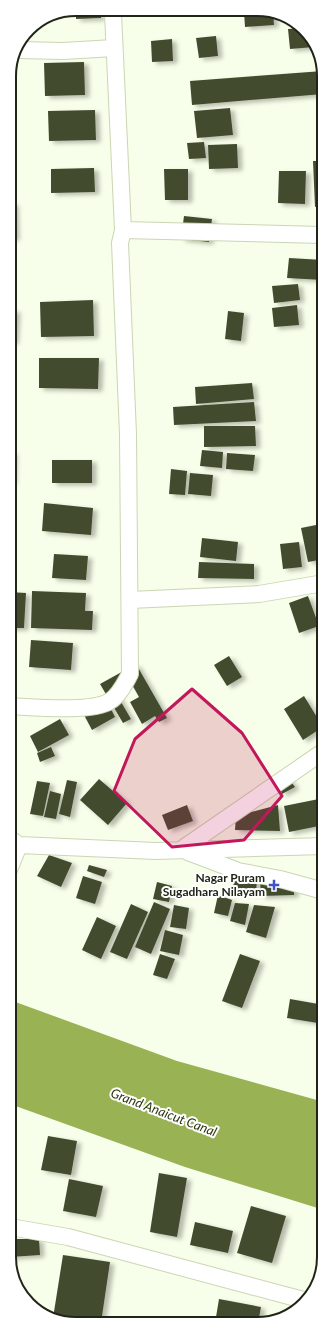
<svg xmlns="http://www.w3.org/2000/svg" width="333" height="1333" viewBox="0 0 333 1333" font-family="Lato,sans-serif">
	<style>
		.water { fill: #98b254 }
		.building { fill: #434c2f; filter: url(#shadow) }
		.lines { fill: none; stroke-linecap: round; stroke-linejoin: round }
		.street-casing { stroke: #cad6b4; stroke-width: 18 }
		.street { stroke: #fff; stroke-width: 16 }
		.marked { fill: #c2185b; fill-opacity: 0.2; stroke: #c2185b; stroke-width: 3; stroke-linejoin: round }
		.poi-dot { fill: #4251c5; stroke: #fff; stroke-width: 1.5 }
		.labels { text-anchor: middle; stroke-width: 4; stroke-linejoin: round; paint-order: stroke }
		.poi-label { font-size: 12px; font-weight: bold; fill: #212518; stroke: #fff; text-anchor: end }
		.water-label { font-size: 13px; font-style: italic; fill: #2d3810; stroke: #fff }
		.rim { fill: none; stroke: #212518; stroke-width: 2 }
	</style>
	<defs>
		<filter id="shadow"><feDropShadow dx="4.5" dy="2.5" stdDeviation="2" flood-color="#0004"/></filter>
	</defs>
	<rect width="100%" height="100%" fill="#f7fee9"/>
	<path class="water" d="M10,1000L177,1061L324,1102V1210L185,1167L10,1104Z"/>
	<path class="building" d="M262,11H273L274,25L245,27L244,12Z
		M101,13V18L76,19V14Z
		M301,28L307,32L314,47L290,49L288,29Z
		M216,36L218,56L199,58L196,38Z
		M172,39L173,61L152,62L151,41Z
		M84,62L85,95L45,96L44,63Z
		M323,71V94L192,105L190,81Z
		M230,108L233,135L197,138L194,111Z
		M95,110L96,140L49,141L48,111Z
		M204,142L206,158L189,159L187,143Z
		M237,144L238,168L209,169L208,145Z
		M313,161H323V205L315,207Z
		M94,168L95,192L51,193V169Z
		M164,169H188V200H165Z
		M279,171H306L305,204L278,203Z
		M9,203H14L15,238H9Z
		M184,216L212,219L209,242L181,239Z
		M289,258L323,260V280L287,278Z
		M298,284L300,300L274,303L272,286Z
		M93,300L94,336L41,337L40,302Z
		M297,305L299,325L274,327L272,308Z
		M9,310H16L14,342L9,341Z
		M228,311L244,313L241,341L225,339Z
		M39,358H99L98,389L39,388Z
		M252,383L254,399L196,404L195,387Z
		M254,402L256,421L174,425L173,407Z
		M204,426H255L256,446L204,447Z
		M202,450L223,452L222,468L200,466Z
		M9,452H13L12,482L9,481Z
		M227,453L255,455L253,471L226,469Z
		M52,460H92V483H52Z
		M171,469L187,471L185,495L169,494Z
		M190,473L213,475L211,496L188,494Z
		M44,503L93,508L91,535L42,531Z
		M321,524L324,540V559L308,562L301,528Z
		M202,538L238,542L236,561L200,557Z
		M299,542L302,567L283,569L280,544Z
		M54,554L88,556L86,580L52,578Z
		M199,562L254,564V579L198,578Z
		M32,591L86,593L85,611H93L92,630L31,628Z
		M9,592L26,593L24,628H9Z
		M308,596L319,626L299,633L289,603Z
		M31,640L73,643L71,670L29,667Z
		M229,656L242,677L227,686L214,665Z
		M136,664L167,718L159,722L155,716L142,724L130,702L139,697L130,681L114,690L131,719L123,723L100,684Z
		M304,696L323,727L303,740L284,709Z
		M107,701L115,717L92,730L83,713Z
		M60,719L69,735L38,752L30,736Z
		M51,747L55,756L40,762L37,753Z
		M99,779L127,803L108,825L80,800Z
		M289,779L295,787L282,794L279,786Z
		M67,780L77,782L70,817L59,814Z
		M37,781L50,783L43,816L30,814Z
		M50,791L61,794L56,819L44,817Z
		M319,799L324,825L289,832L284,806Z
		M187,805L193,821L168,830L162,815Z
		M278,805L280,831L235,830L236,816Z
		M49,855L72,863L61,887L37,876Z
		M89,865L107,870L104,877L87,871Z
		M83,876L102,882L95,904L76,898Z
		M234,878L257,879L256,893L233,891Z
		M294,879V895L261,896L260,881Z
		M157,882L172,886L169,902L153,899Z
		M218,895L232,900L228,916L214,913Z
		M154,902L170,909L151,954L135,947Z
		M235,903L249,904L245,925L230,921Z
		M131,904L148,912L127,959L110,952Z
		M174,905L189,908L186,929L170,927Z
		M254,905L275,907L266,938L246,932Z
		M97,917L116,926L101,959L82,950Z
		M165,930L183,935L179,955L160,951Z
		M160,954L175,959L167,979L153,975Z
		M240,954L260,961L242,1008L222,1001Z
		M290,999L324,1005V1024L287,1018Z
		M48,1136L77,1141L71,1175L41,1170Z
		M159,1173L187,1178L177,1237L150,1232Z
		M69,1179L103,1186L96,1217L63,1211Z
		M251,1206L286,1216L272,1263L237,1253Z
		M195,1222L233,1231L228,1253L190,1245Z
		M322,1229L324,1230V1261L322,1266H319Z
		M10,1239H39L40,1255L10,1257Z
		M63,1255L110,1262L101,1323H63L53,1318Z
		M219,1299L261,1307L258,1323H215Z"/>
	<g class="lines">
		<g class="street-casing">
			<path id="street" d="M19,50L63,51L114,48
				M123,230L323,235
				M130,600L259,594L324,583
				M9,706C32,707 92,713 110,701C119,696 125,683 130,674L128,434L120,243L123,230L113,13
				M9,838L19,845L9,870
				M19,845L156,851L324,846
				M182,849L324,751
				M188,852L238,871L280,879L320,890L324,893
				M10,1227L68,1237L307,1301"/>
		</g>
		<use href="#street" class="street"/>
	</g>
	<path class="marked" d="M192,689L242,733L282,796L244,840L172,847L114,791L135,739Z"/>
	<path class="poi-dot" d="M272 879h4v4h4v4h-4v4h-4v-4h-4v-4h4z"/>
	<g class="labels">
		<g class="poi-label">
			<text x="265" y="882">Nagar Puram<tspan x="265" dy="14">Sugadhara Nilayam</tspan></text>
		</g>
		<g class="water-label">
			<text transform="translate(164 1112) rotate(21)" y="5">Grand Anaicut Canal</text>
		</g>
	</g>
	<path d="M0 0H333V1333H0ZM76 16H257A60 60 0 0 1 317 76V1257A60 60 0 0 1 257 1317H76A60 60 0 0 1 16 1257V76A60 60 0 0 1 76 16Z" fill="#fff" fill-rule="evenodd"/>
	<path class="rim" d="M76 16H257A60 60 0 0 1 317 76V1257A60 60 0 0 1 257 1317H76A60 60 0 0 1 16 1257V76A60 60 0 0 1 76 16Z"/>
</svg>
